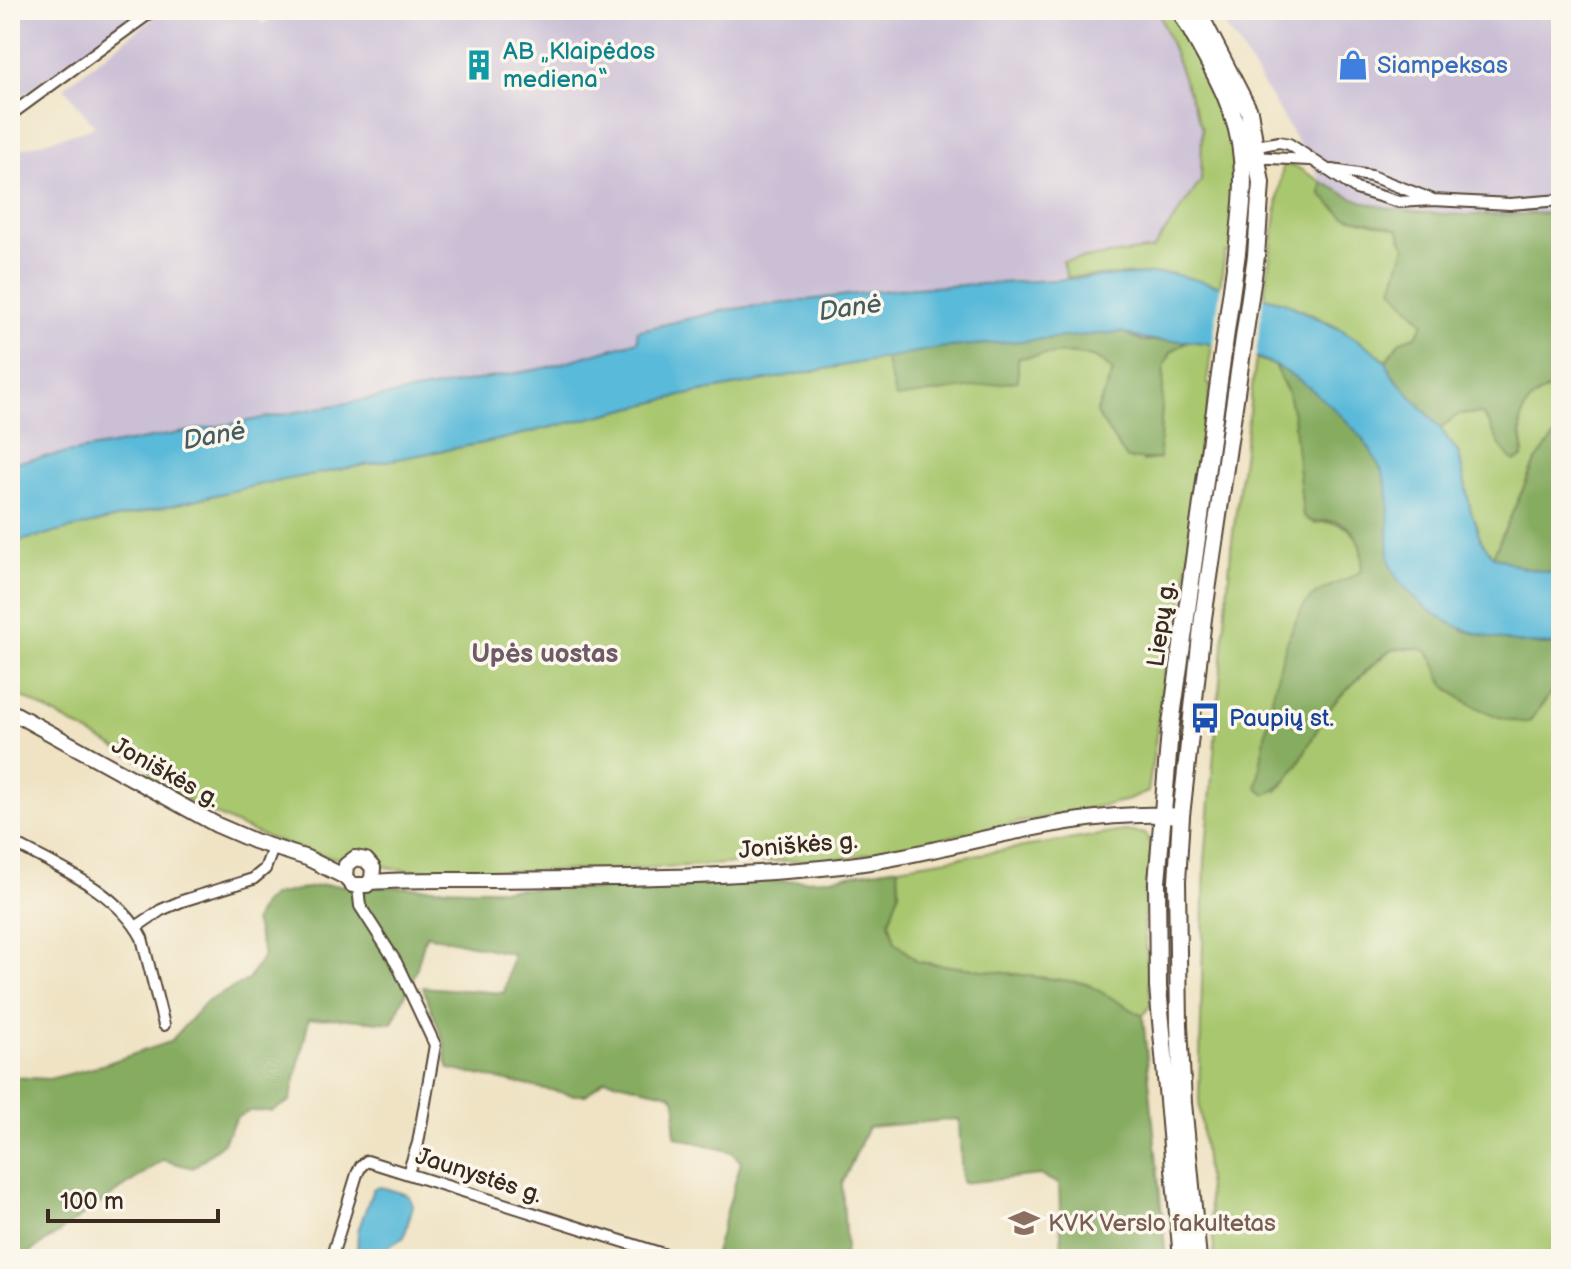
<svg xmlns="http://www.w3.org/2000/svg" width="1571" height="1269" viewBox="0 0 1571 1269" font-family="'Balsamiq Sans',sans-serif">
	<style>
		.industrial { fill: #cbbfd5 }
		.green { fill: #a9c76e; stroke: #727846; stroke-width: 2 }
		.forest { fill: #86ac61; stroke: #606b40; stroke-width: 2 }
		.water { fill: #5abad9; stroke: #4a727c; stroke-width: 2 }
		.pier { fill: #efe3c4 }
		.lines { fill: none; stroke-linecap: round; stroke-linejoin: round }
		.street-casing { stroke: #564637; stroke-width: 14 }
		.secondary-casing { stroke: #564637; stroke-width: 18 }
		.primary-casing { stroke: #564637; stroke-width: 20 }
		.street { stroke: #fff; stroke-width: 10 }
		.secondary { stroke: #fff; stroke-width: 14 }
		.primary { stroke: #fff; stroke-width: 16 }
		.labels { text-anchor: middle; stroke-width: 7; stroke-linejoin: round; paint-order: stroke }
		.culture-label { font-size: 24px; fill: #0d838f; stroke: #fbf7ec; text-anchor: start }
		.shop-label { font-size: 24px; fill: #366cbe; stroke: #fbf7ec; text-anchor: start }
		.street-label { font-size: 24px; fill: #3b2a1e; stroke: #fbf7ec }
		.transit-label { font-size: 24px; fill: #164399; stroke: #fbf7ec; text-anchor: start }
		.education-label { font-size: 24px; fill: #785e54; stroke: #fbf7ec; text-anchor: start }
		.water-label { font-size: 26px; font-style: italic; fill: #465c5f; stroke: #fbf7ec }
		.neighbourhood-label { font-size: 26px; font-weight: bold; fill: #6f5b68; stroke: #fbf7ec }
	</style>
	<rect width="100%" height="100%" fill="#fbf7ec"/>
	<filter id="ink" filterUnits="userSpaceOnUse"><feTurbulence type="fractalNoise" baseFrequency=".0125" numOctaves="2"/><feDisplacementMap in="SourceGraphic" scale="16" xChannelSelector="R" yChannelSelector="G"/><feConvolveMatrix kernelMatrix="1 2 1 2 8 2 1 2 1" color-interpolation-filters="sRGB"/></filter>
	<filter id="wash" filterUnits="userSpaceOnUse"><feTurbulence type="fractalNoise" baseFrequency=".006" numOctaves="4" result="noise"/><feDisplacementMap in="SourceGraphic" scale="32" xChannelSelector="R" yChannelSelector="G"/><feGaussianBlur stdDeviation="1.8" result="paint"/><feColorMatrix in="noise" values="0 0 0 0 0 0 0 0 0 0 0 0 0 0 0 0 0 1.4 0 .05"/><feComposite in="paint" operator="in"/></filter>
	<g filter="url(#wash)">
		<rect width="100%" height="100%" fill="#efe3c4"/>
		<path class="industrial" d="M10,10H143L10,104Z
			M164,10H252L263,24L280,10H1158L1202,128L1201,181L1153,249L1064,261L1067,277L897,289L725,310L637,332L638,341L545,368L10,463V152L95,127L64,87Z
			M1212,10H1561V212L1492,217L1407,209L1372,205L1322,182L1235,39Z"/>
		<path class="green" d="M1158,10H1170C1196,59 1229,108 1235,165C1237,194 1233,223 1231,252H1225L1220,288L1169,273L1067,277L1063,261L1153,249L1201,181L1202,128Z
			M1283,164L1298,168L1322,182V195L1344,216L1398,229L1405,248L1392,288L1424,323L1416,336L1400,341L1386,361C1352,332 1307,308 1264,298Z
			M1187,341L1212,344L1207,383L1211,384L1184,595L1168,652L1148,792L1129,800L847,858L601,870L434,872L395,869L379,865L372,855C358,854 355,856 342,858C333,859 320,854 311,852C250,835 202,808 146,779L152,768L10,690V543L262,484L494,441L685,395L885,358L896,398L1018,380L1017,358C1047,355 1091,344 1113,372L1096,413L1143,461L1159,459L1164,367L1171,352Z
			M1256,358L1274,365L1288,393L1294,416L1303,515L1314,523C1347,518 1367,536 1361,571C1329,594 1311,587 1293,628L1277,791L1287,780L1301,759L1330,705L1390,650L1420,648L1427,651L1439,669L1443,683L1539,710L1552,691L1561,685V1259H1215L1199,1100L1205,861L1231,549Z
			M1561,383V428L1535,462L1493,556L1481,540L1471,512L1459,454L1440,428L1459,414H1482L1495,432L1524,453C1517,411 1521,400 1561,383Z
			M1124,831L1146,834L1152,848L1145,889L1144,926L1151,1004L1143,1016L1085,983L918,962L895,942L889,921L899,892L898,867Z"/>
		<path class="forest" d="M1322,182C1338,190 1355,201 1374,205C1435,218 1499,216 1561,212V302L1558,311L1561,316V383C1541,391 1521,401 1520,427C1519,438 1526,447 1522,458L1515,461C1498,452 1495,428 1482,414H1459L1440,428L1392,375L1386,361L1400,341L1416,336L1424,323L1392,288L1405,247L1398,229L1344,216L1321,195Z
			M1122,332L1142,341H1187L1171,352L1164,367L1159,459H1127L1096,413L1113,372C1091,344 1048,355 1018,358V381L896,398L885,358L938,348Z
			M1274,365C1320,389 1384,443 1389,498C1392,520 1388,543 1391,566L1463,630L1488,637L1541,645H1561V685L1552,691L1529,722C1505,724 1462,703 1446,686C1431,669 1440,645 1406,648C1400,648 1393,649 1388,652C1372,663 1357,680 1343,694C1313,720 1300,784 1266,794L1257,788C1263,744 1280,625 1312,597C1326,585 1346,582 1361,571C1365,550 1356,523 1332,521C1319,520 1312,526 1303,515L1293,416L1288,393Z
			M1561,428V574L1523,568L1493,556L1535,462Z
			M898,867L899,892L889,922L895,942L918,962L1085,983L1143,1016L1166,1259H1062L1059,1184L1040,1175L962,1183L959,1119L868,1127L842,1184L846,1248L843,1259H716L715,1253L741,1162L732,1152L676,1137C669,1122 684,1105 670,1094L605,1079L586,1095H574L449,1069L446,1060L444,1042L423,987L504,993L513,954L426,935L416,971L392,1023L335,1018L309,1019L290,1101L272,1111H250L236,1118L223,1143L193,1168L163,1160L20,1259H10V1077L49,1079L93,1068L170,1042L206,1002L248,980L264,955L254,921L263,903L274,895L323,885L473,889H620L824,879Z"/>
		<path class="water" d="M1169,273L1284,302L1343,331L1373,350L1387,363L1392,375L1440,428L1459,454L1471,512L1481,540L1493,556L1523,568L1561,574V645C1509,645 1452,635 1414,597C1404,587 1393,577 1390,562C1384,532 1395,501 1382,472C1367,437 1340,413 1311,389C1283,367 1248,351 1212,344C1179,337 1155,346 1122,332L938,348L685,395L494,441L262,484L10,543V463L545,368L638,341L637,331L725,310L897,289Z
			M381,1187L408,1195L413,1205L404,1237L370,1258L357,1253L358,1231L373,1189Z"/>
		<path class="pier" d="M1221,284L1264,294L1255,362L1212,348Z"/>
	</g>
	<g filter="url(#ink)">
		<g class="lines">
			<g class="street-casing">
				<path id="street" d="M10,115L154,10
					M1251,147L1279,142L1289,144L1356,189L1399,202L1433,200L1510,204L1561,200
					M1252,157L1309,160
					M1332,170L1371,176L1431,199
					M10,841C55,866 117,890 142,938L164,1025
					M358,887L360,906L396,962L435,1045L418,1143L408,1173
					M136,927L161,910L182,901L253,879L265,869L273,848
					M331,1259L357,1174L361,1166L367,1161L679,1259"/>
			</g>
			<g class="secondary-casing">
				<path id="secondary" d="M10,711L217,825L254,841L307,858L345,877L352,885H367L372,879L373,868L366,860L355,858L346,865L345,877
					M370,882C408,879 446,880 484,880C603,878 723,879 841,866C954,853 1066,807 1181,816"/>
			</g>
			<g class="primary-casing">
				<path id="primary" d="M1180,10C1205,57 1238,104 1242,159C1245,190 1240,222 1237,253L1170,731L1157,882L1158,987L1182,1259
					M1197,10L1249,111L1261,183L1256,256L1203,618L1181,816L1177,881L1179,1025L1183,1103L1198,1259"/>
			</g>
			<use href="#street" class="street"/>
			<use href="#secondary" class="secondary"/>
			<use href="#primary" class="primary"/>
		</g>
	</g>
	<defs>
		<g id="building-bare" transform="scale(2.4)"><path d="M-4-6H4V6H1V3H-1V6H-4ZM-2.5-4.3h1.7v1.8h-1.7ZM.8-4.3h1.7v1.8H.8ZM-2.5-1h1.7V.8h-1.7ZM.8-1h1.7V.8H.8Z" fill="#0f9aa8" stroke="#fbf7ec" stroke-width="2.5" paint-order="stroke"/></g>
		<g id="shop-bare" transform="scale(2.4)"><path d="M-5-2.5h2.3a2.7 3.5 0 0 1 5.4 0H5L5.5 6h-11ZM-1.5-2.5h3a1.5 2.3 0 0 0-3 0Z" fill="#3f7fe0" stroke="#fbf7ec" stroke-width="2.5" paint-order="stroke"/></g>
		<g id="bus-bare" transform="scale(2.4)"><path d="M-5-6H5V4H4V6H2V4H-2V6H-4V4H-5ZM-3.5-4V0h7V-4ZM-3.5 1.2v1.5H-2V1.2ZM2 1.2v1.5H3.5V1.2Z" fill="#1a4fb4" stroke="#fbf7ec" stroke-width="2.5" paint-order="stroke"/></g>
		<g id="university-bare" transform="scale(2.4)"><path d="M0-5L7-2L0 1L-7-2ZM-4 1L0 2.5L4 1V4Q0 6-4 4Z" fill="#8d6e63" stroke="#fbf7ec" stroke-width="2.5" paint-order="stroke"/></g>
	</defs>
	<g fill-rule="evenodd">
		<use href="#building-bare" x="479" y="65"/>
		<use href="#shop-bare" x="1353" y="65"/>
		<use href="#bus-bare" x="1205" y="718"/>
		<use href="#university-bare" x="1024" y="1223"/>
	</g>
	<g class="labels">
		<g class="culture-label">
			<text x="503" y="59">AB „Klaipėdos<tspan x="503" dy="28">mediena“</tspan></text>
		</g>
		<g class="shop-label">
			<text x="1377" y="73">Siampeksas</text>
		</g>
		<g class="street-label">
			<text transform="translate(1161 624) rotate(-82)" y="8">Liepų g.</text>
			<text transform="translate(166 772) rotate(29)" y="8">Joniškės g.</text>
			<text transform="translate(798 845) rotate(-5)" y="8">Joniškės g.</text>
			<text transform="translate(479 1175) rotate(18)" y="8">Jaunystės g.</text>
		</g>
		<g class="transit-label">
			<text x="1229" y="726">Paupių st.</text>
		</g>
		<g class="education-label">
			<text x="1048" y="1231">KVK Verslo fakultetas</text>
		</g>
		<g class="water-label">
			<text transform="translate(850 307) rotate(-8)" y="9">Danė</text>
			<text transform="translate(214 435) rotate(-10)" y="9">Danė</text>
		</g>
		<g class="neighbourhood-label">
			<text x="545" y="662">Upės uostas</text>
		</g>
	</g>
	<rect width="1571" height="1269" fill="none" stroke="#fbf7ec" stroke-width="40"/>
	<path d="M48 1209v12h170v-12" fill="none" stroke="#3b2a1e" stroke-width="4"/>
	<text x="60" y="1209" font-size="24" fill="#3b2a1e" stroke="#fbf7ec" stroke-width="6" paint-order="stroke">100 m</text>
</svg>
